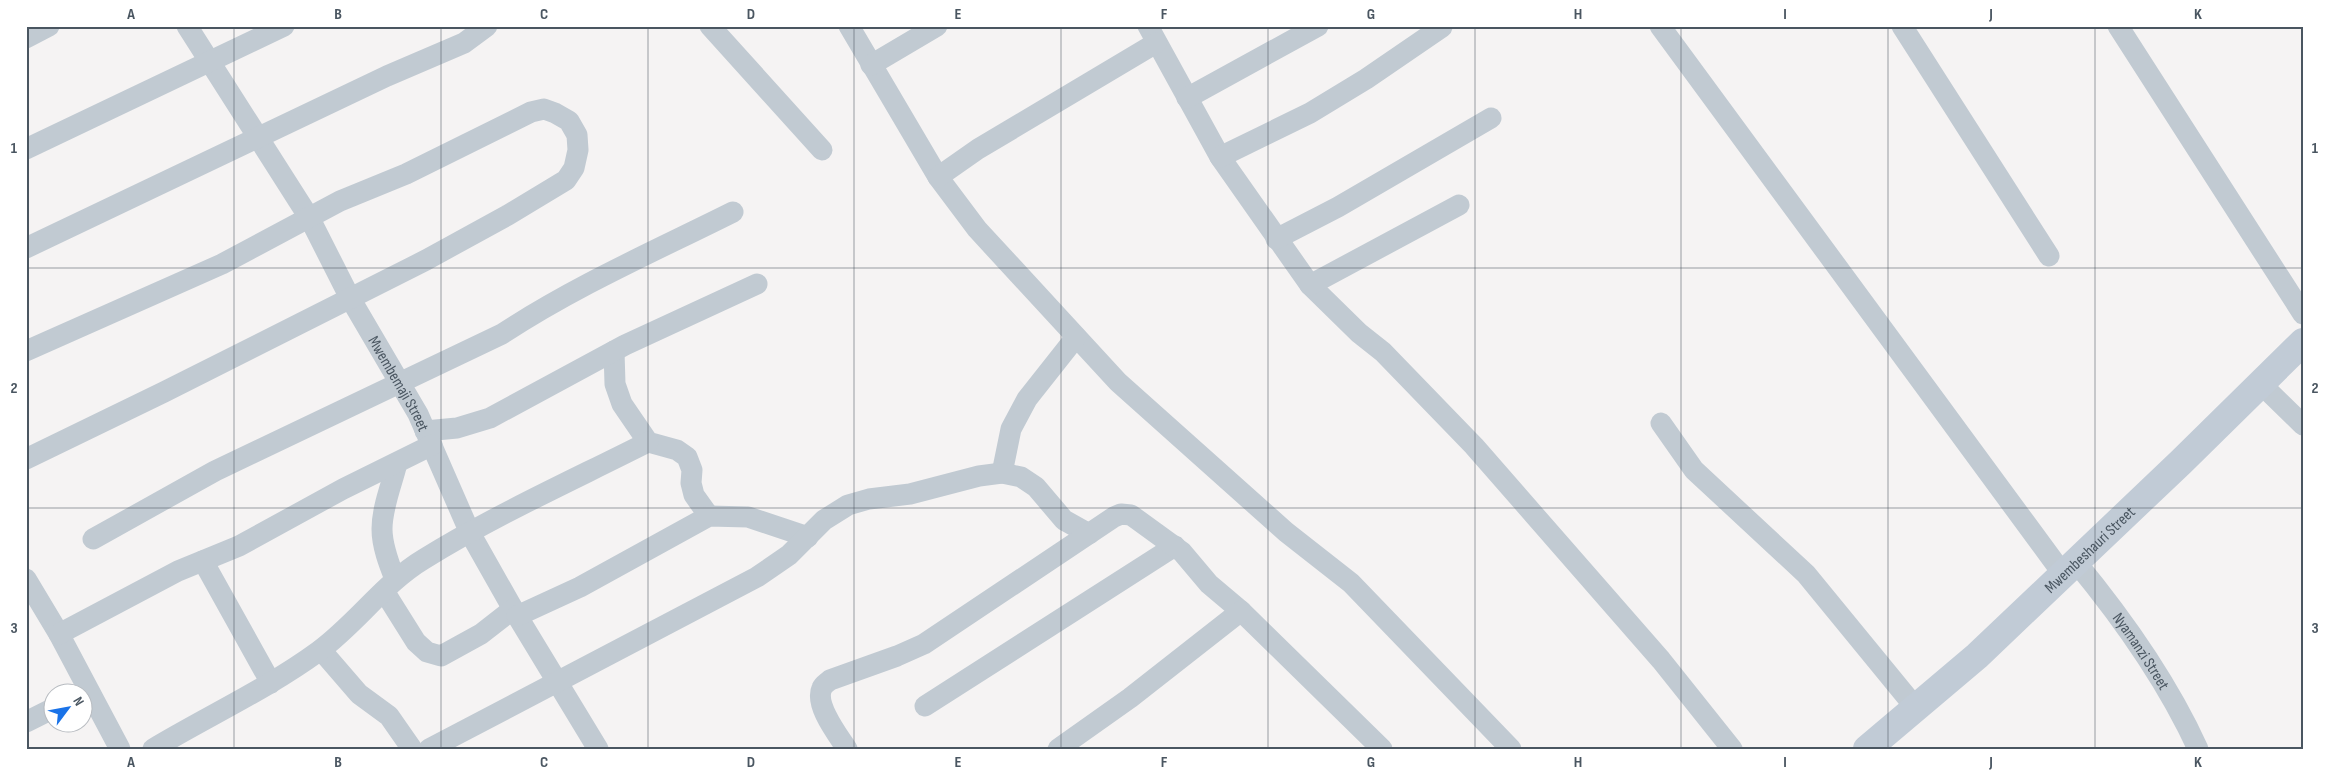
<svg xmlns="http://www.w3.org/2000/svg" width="2329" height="775" viewBox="0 0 2329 775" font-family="'Sofia Sans Condensed',sans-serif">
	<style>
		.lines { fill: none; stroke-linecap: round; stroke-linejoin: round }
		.street { stroke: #c1cad2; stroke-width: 21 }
		.secondary { stroke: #c1cbd6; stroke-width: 28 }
		.grid { fill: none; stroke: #4a5661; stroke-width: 1; stroke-opacity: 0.55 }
		.labels { text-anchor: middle; stroke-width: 4.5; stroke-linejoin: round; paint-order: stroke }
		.street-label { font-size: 16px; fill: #4a5661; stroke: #fff }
		.neatline { fill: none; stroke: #4a5661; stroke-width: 2 }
		.grid-label { font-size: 16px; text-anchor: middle; font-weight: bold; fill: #4a5661 }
	</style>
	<rect width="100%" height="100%" fill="#f5f3f3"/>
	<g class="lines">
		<g class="street">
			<path id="s1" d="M187,26L310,219L350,298L418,414L470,533L513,609L598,749"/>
			<path d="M710,26L822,150"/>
			<path d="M849,26L938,177L977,229L1118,382L1286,532L1351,583L1511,749"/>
			<path d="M1148,26L1220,157L1310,285L1359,333L1383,352L1474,446L1661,660L1732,749"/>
			<path d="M1660,26L2063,574"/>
			<path d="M1902,26L2049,256"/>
			<path d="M2118,26L2303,314"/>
			<path d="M26,38L49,26"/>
			<path d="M871,65L937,26"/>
			<path d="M1187,98L1318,26"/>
			<path d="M26,149L284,26"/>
			<path d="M1220,157L1310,113L1366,79L1442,27"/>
			<path d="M938,177L978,149L1156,43"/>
			<path d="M1276,239L1338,207L1491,118"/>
			<path d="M26,248L387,76L464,43L487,26"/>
			<path d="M1310,285L1459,205"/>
			<path d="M26,351L222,264L340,201L406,174L531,112L544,109L555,113L569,121L577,135L578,150L574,168L566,180L508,215L426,260L164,392L26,459"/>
			<path d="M614,351L615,384L622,404L648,442L677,450L687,457L692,470L691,483L694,495L709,516"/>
			<path d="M2261,384L2303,425"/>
			<path d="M1661,423L1694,470L1806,574L1915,707"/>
			<path d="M425,431L457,428L490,418L625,345L757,284"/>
			<path d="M1002,473L1011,429L1027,399L1076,337"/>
			<path d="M93,539L215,471L502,334C575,286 655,251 733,212"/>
			<path d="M203,561L271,683"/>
			<path id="s2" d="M2075,561C2123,619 2167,681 2198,749"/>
			<path d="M26,579L59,634L120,749"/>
			<path d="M395,579C389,564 382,546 382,529C382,507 392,484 397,463"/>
			<path d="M384,591L416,642L427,652L441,656L481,634L513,609"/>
			<path d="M517,616L580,587L709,516L748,517L808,537"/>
			<path d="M59,634L178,571L239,546L343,489L432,445"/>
			<path d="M321,650L359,694L389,716L412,749"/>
			<path d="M925,706L1175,546"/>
			<path d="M26,722L52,709"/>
			<path d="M153,749C208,716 267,689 319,651C357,623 384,583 424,559C495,515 573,480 648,442"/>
			<path d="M429,749L757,577L789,555L824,520L848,505L869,499L910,494L979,476L1002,473L1021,477L1036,487L1064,520L1089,534"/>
			<path d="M847,749C838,735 814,705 822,688C823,685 828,682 830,680L897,656L924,644L1114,517L1121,514L1131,515L1182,552L1209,584L1241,611L1382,749"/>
			<path d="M1058,749L1130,698L1241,611"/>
		</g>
		<path class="secondary" id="s3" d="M1867,749L1977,656L2181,462L2303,342"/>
	</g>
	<path class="grid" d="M234,26V749M441,26V749M648,26V749M854,26V749M1061,26V749M1268,26V749M1475,26V749M1681,26V749M1888,26V749M2095,26V749M26,268H2303M26,508H2303"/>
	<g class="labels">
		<g class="street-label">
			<text dy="6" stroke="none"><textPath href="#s1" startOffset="416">Mwembemaji Street</textPath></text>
			<text dy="6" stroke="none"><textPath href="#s3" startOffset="299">Mwembeshauri Street</textPath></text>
			<text dy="6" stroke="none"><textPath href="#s2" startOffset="112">Nyamanzi Street</textPath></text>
		</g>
	</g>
	<rect width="2329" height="775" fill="none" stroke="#ffffff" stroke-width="55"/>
	<g transform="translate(68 708) rotate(58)"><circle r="24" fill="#ffffff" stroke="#b7bbc0"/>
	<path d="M0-4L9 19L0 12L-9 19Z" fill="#1a73e8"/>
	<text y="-8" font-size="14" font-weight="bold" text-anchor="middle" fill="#4a5661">N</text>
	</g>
	<rect x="28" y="28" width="2274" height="720" class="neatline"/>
	<g class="grid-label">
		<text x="131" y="19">A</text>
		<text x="338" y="19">B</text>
		<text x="544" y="19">C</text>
		<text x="751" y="19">D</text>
		<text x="958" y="19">E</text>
		<text x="1164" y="19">F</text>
		<text x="1371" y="19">G</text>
		<text x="1578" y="19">H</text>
		<text x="1785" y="19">I</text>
		<text x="1991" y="19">J</text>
		<text x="2198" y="19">K</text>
		<text x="14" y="153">1</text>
		<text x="2315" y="153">1</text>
		<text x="14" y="393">2</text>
		<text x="2315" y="393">2</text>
		<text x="14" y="633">3</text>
		<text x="2315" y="633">3</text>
		<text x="131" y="767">A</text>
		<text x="338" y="767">B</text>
		<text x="544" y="767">C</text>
		<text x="751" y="767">D</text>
		<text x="958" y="767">E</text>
		<text x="1164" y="767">F</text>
		<text x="1371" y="767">G</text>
		<text x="1578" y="767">H</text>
		<text x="1785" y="767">I</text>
		<text x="1991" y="767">J</text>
		<text x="2198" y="767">K</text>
	</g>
</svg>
